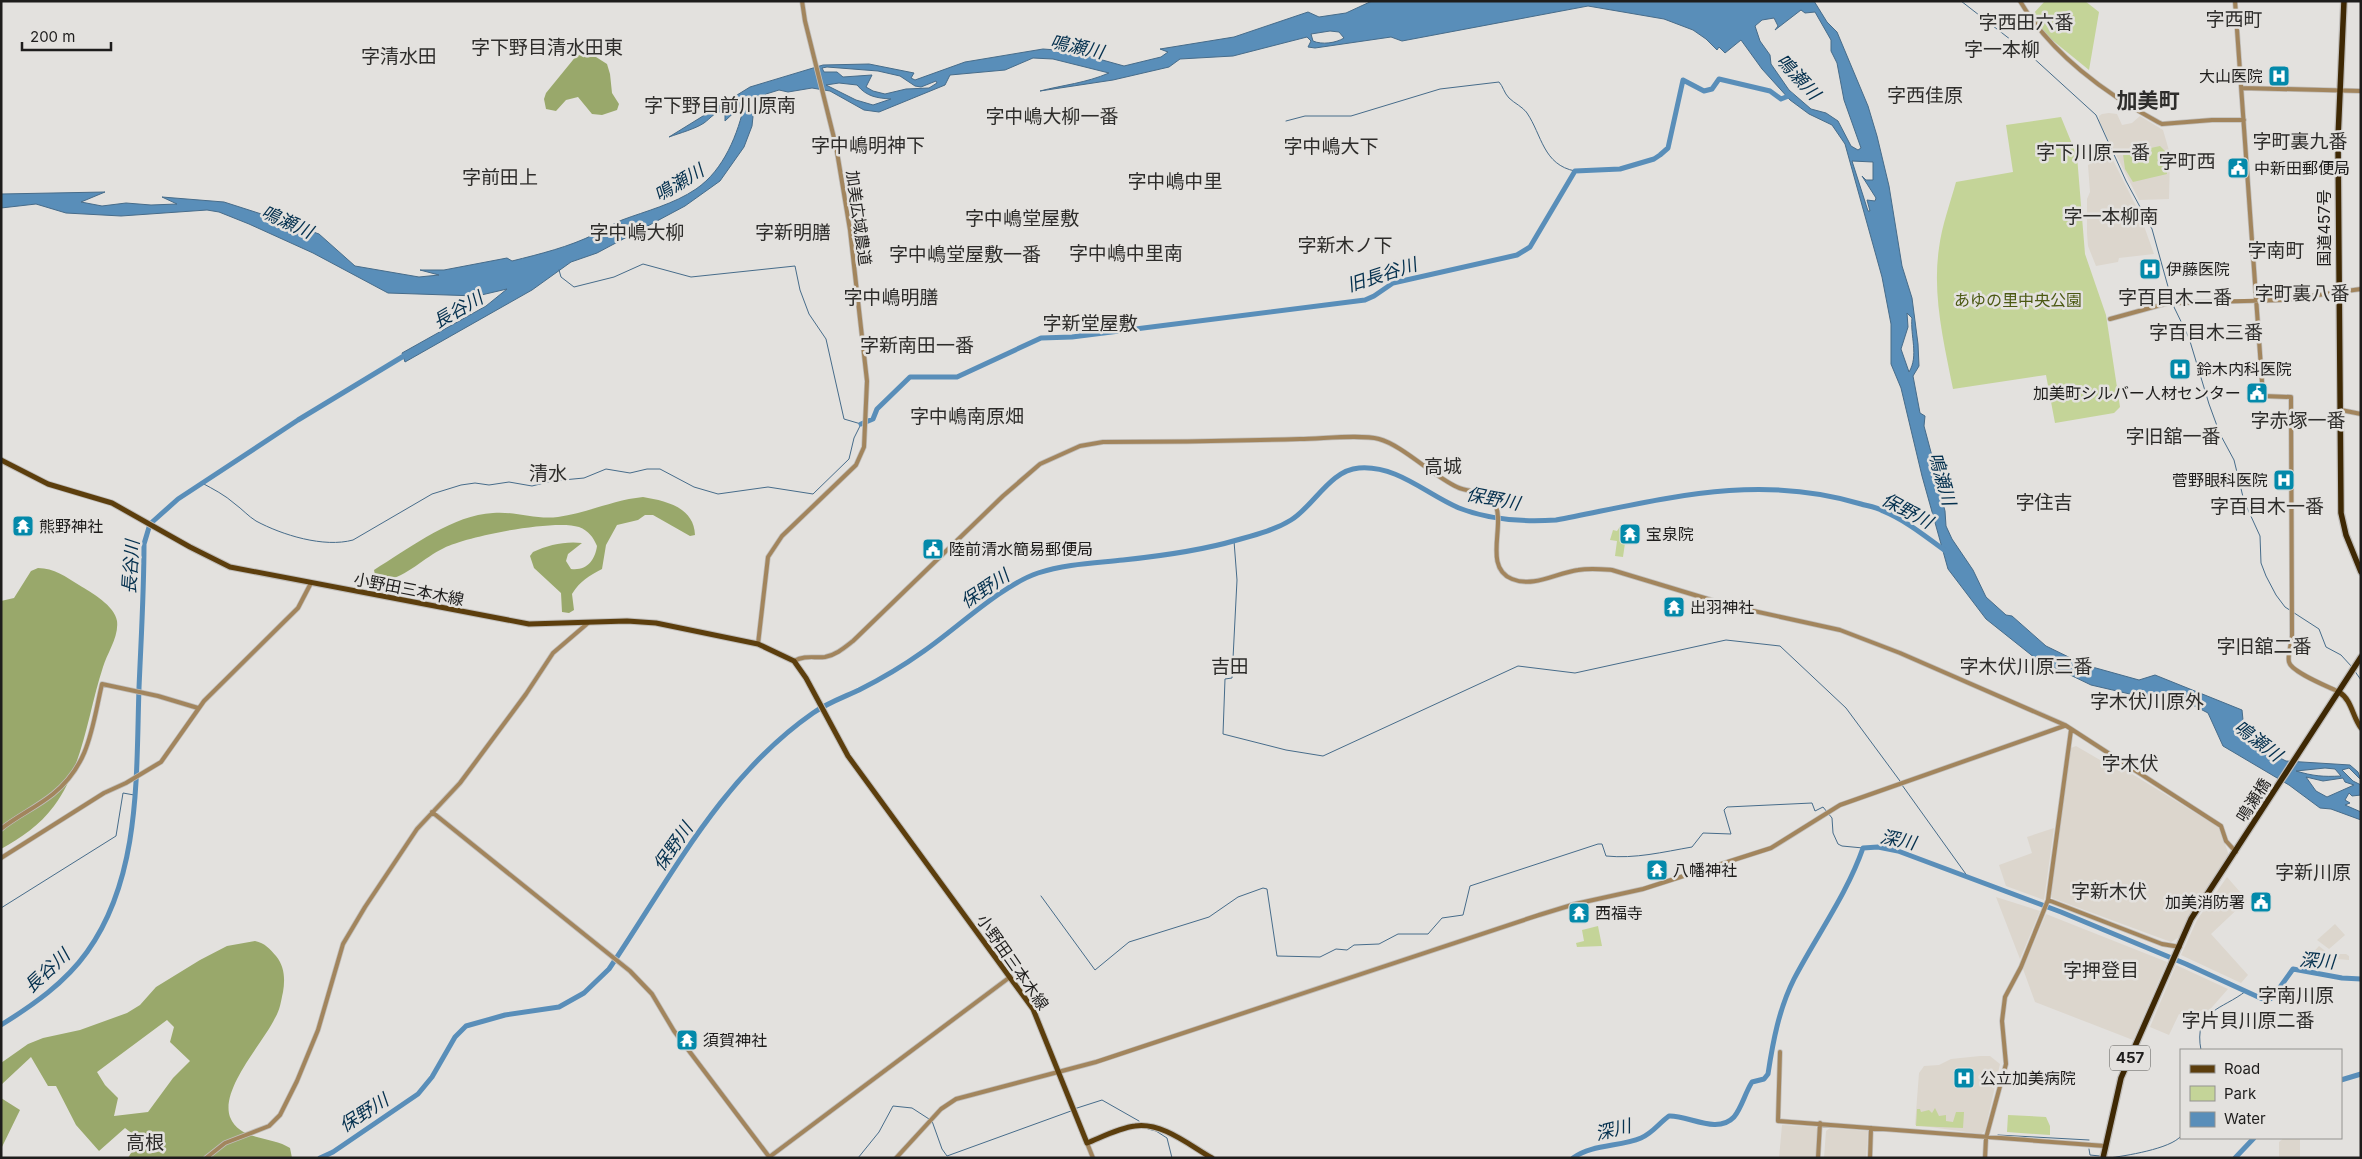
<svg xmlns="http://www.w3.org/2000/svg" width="2362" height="1159" viewBox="0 0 2362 1159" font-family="Inter,'Noto Sans JP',sans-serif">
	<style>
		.built { fill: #dcd6cd }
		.green { fill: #c4d498 }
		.forest { fill: #99a86b; fill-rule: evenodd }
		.water { fill: #598eb9; stroke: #476c8a; fill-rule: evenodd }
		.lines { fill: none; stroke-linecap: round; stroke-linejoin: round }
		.stream { stroke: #476c8a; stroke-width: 1 }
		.river { stroke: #598eb9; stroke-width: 5 }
		.minor-casing { stroke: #c0bebb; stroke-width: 5.5 }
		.major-casing { stroke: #c0bebb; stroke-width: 7 }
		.highway-casing { stroke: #c0bebb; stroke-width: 8 }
		.minor { stroke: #a2855d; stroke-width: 4 }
		.major { stroke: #5c3e0d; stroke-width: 5 }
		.highway { stroke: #3e2804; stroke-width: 5.5 }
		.labels { text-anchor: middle; stroke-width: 5; stroke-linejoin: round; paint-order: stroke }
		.shield { fill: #e3e1de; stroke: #595856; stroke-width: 1 }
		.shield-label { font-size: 15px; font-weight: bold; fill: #1e1d1c }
		.poi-label { font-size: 16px; fill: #1e1d1c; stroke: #e3e1de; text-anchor: start }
		.street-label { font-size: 16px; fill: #1e1d1c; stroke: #e3e1de }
		.park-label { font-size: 16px; fill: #4b5913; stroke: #e3e1de }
		.water-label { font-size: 18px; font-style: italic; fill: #04304e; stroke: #e3e1de }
		.quarter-label { font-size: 19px; fill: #2e2d2b; stroke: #e3e1de }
		.district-label { font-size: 21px; font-weight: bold; fill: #2e2d2b; stroke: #e3e1de }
	</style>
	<rect width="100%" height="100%" fill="#e3e1de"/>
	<path class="built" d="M2109,113L2117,114L2122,125L2132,123L2140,116L2163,130L2170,154L2169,199L2139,200L2099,121V116L2102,114Z
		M2110,154L2139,212L2154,254L2119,258L2118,262L2096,266L2088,246L2087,233V199L2090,192L2088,165Z
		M2076,746L2119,771L2124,769L2220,828L2229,856L2181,936L2171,942L2052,898L2051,893L2071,748Z
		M2054,828L2044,900L2006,886L1999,865L2032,853L2027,837Z
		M2227,877L2247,900L2211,934L2248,975L2241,983L2181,955L2197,920Z
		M1996,897L2040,911L2020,959Z
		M2046,914L2167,962L2133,1040L2035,1002L2023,969Z
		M2335,924L2345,935L2329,949L2317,940Z
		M2319,946L2329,954H2346L2349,956V960L2325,958L2323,968L2308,964L2305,961Z
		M2176,965L2228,989L2199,1022L2179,1014L2169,1035L2150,1027Z
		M1980,1056H1990L2000,1064L1985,1131L1981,1134L1915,1125L1919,1073L1922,1069L1924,1066L1939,1065L1951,1059Z
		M1782,1125L1816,1127L1819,1130L1816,1158H1779Z
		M1830,1128L1868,1131L1866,1158H1824L1826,1131Z
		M2284,1138H2300V1158H2279V1142Z"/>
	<path class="green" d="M2045,1H2085L2099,12L2089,70L2046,35L2032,15Z
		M2061,117L2077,156L2085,254L2106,315L2120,407L2114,413L2055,423L2046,375L1953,389C1944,343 1932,295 1939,248C1942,225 1950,204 1956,182L2013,172L2006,125Z
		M2160,146L2165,151L2167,174L2133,182L2125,169L2123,154Z
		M1621,525L1624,526L1623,535L1626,536L1623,557L1615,556L1617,541L1610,540L1613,530L1617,531Z
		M1598,926L1602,946L1577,947L1576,943L1584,941L1582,930Z
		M1935,1108L1939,1116L1946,1115V1121L1953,1122L1956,1112H1964L1963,1128L1916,1126L1917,1109H1920L1921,1112L1929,1110L1932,1113Z
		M2008,1115L2046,1117L2050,1126V1135L2007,1132Z"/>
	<path class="forest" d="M577,55L596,57L607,64L610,74L612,93L619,104L617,110L602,115L592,114L578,97L566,100L556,111L546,109L544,99L546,93Z
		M643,497C666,501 694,507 695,535L690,536L653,515H645L638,520L617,525L606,545L602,569C589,576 580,581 572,594L574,610L569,613L562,612L561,593L534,568L530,556L533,552C548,545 565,541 582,543L568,554L566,561L571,569C587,571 595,560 597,546C593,537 589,531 579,527C555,519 468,536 444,548C423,558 408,576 384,581L375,575L374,570L380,566C413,546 453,515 493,513C515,511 536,520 558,517C587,513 613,500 643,497Z
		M38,568C54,568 66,577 79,585C91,592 115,606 117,621C119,637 107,653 103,667C88,713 83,767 54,806C40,825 21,838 1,849V601L14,598L31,571Z
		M255,941C265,943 270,949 276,956C285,967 285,980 283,992C281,1001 280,1010 275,1018C263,1043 220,1089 230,1117C239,1141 273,1136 290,1148L292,1158H128L135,1146L134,1135L125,1128L99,1151L76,1125L56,1086H48L31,1057L1,1085V1063L28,1044L43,1038L80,1030L127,1013L140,1005L156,987L200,960L227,946ZM167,1020L174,1027L170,1042L190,1061L173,1078L148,1112L114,1116L118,1098L105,1085L97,1072Z
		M1,1098L20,1110L1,1149Z"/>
	<path class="water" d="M1372,1H1814L1827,22L1837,32L1868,106L1877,136L1889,186L1902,266L1912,298L1918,344L1919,366L1913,376L1920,413L1925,416L1924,426L1936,471L1935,473L1945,511L1946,526L1952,539L1973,570L1986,597L2006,615L2012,616L2046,646L2085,665L2139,680L2155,675L2242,710L2243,720L2254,749L2263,753L2274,755L2286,761L2350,765L2358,772L2361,780L2349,768L2342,770L2353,781L2361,785V795L2352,796L2349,793L2345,800L2350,803L2345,805L2361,812V820L2331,809L2320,808L2289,785L2223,746L2208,713L2183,700L2173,704L2091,685L2035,658L1986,619L1948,569L1922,476L1901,388L1891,364V324L1882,277L1845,144L1832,125L1809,114L1790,100L1762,69L1741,40L1725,53L1719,47L1717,50L1706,39L1693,30L1664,19L1588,6L1402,41L1391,37L1315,48L1308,47L1311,41L1307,37L1233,56L1180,59L1169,67L1113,80L1040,91C1063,85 1086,83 1109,73L1053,59L1033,58L1005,70L950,75L945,85L879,112L864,110L830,91L812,88L788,92L779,90L766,94L754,107L752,126L744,147L720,181L685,206L597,253L571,262L532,290L405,362L402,353L486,306L507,289L477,296L388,293L313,253L249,224L219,212L207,210L121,216L66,213L36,204L1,208V194L105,192L81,202L102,206L126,203L151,205L177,204L162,197L224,202L280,220L319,234L355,266L419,277L439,275L420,270H444L507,258L512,261C540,254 569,247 595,234C604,230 613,224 622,220C646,211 674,204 696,189C724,170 738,134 745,102L725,121V111C715,111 711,118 704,123C695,129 680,133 669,137L750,87L823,65L869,64L914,73L911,78L915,80L965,62L1043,49L1070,51L1124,66L1161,57L1168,52L1160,49L1234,37L1308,12L1319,17L1346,13ZM1801,10L1805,13L1815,12L1831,40V51L1837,63L1844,100L1861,148L1858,150L1851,146L1838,121L1826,113L1811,109L1789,90L1771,64L1770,55L1760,41L1755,26L1762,20L1774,18L1778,26L1775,30ZM1330,31L1339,32L1344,38C1336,43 1322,45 1313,41L1311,34ZM827,67L878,71L900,76L915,86L921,87L936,81L937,83L929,88L906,89L885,94L873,91L866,87L872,75L843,77L837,72H824L822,68ZM839,83L857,85C867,97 877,98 891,99L873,105L856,100L826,85ZM1852,161L1873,162V180H1866L1862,176L1876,198L1875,201L1867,200L1870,211H1868ZM1907,313L1912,318C1910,335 1919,356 1909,372L1901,349L1908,327ZM2325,768L2335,769L2341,776C2323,777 2313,776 2296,771ZM2306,777L2323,781L2343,778L2345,782L2354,785L2327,797L2316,791Z"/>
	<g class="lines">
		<path class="stream" d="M1961,1L2029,54L2096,115L2126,181L2152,229L2172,301
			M1286,121L1305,116H1351L1440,89L1499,82C1503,86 1504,93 1509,98C1514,103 1523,107 1527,113C1542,135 1543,165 1575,171
			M2173,305L2189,338L2209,404L2220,434L2234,460L2244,501L2260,536L2261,563L2266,576L2276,595L2285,607L2319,629L2326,647L2341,655L2352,667
			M202,483C213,489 225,495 235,504C242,509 248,516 256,521C282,535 324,548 353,540L432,494L461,485L475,483L489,485L509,482L532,486L552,481L584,478L606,469L630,473L647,469H660L694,487L718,494L768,487L813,494L849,459L854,438L861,424L844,419L826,339L809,314L800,290L795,266L691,277L643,264L614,277L574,287L561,277L559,270
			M1234,541L1237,580L1232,678L1225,679L1223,734L1286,750L1323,756L1518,666L1575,673L1726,640L1780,646L1846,708L1900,781
			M2354,670L2361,680
			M1902,785L1968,877
			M1041,896L1095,970L1129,942L1209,917L1238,897L1263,888L1267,889L1277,956L1320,957L1336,949L1347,950L1354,945L1379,944L1398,934H1428L1442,918L1463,915L1470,886L1598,844H1602L1606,856C1635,859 1663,852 1692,847L1703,833L1731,834L1724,810L1727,807L1812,803L1815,811L1823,807L1832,818L1833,833L1838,844L1842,846L1863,848
			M1,908L116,836L123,793L134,795
			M2201,1050C2193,1010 2222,1010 2246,991
			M1074,1109L1102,1100L1139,1121
			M932,1121L942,1149L947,1156L1071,1111
			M1148,1129L1156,1131L1167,1138L1172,1158
			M1998,1135L2089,1140
			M2089,1149L2090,1155L2100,1156
			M858,1158L879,1132L893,1106L912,1108L929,1119
			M2109,1158C2124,1156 2171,1149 2181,1136"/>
		<path class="river" d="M861,424L873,419L877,409L910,377H957L1041,338L1072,337L1365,300L1374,296L1393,283L1517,255L1530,247L1575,171L1620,169L1654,159L1660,155L1668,148L1683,80L1704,91L1712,89L1719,79L1770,91L1781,99L1791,95
			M1,1025C33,1005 65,983 87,952C141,877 136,776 139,688C141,640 144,592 144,544L150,524L178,499L298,420L407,354
			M2341,1080L2361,1074
			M320,1158L333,1152L418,1094L432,1077L455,1037L466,1026L505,1015L559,1007L584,993L609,969C670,879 721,777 813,713C827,703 844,697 859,690C881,679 903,666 924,651C956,629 1002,585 1038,573C1065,564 1095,563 1123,560C1161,556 1200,551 1237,540C1255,535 1275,530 1291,520C1314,506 1330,470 1359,468C1397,465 1426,494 1459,508C1489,520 1525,522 1556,520C1661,500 1755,472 1861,504C1868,506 1876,507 1883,511C1907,521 1926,537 1947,552
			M1573,1158C1592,1144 1620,1147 1641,1138C1653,1133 1659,1123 1669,1116C1688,1115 1717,1135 1734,1117C1742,1107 1745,1093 1752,1082L1764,1079L1768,1074C1773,1041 1779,1009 1794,979C1817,935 1847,894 1863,848L1878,847L1898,851L2061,912L2186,964L2267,1001L2273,997L2293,969L2342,978L2361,979
			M2235,1158L2254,1138"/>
		<g class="minor-casing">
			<path id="minor" d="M2020,1C2050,53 2106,94 2158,122L2162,124L2212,120H2244
				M2235,1L2263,396L2291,397L2292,635C2292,644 2287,654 2289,662C2291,672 2329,687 2339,692
				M2242,88L2361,91
				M2110,319L2168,303L2282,300L2361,289
				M2341,410L2361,414
				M758,644L768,557L782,536L856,465L864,447L867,381L850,230L836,146L805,21L802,1
				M794,661C805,655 813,658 825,657C836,655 844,648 853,641L1003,496L1040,464L1080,446L1103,442C1168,442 1234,441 1300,439C1321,439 1360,434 1379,439C1402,445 1433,476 1457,487C1469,493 1485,489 1494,502C1507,523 1482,567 1512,579C1534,588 1556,573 1578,570C1590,568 1600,569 1612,570L1731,606L1840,630L1900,653L2065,725L2221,826L2226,841L2236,852
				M432,812L630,971L652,994L674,1031L770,1158
				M1,829C17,816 37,807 53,794C90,764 92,727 102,684L158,696L198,708
				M1,858L104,793L126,783L161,762L204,701L298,608L311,583
				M2048,900L2162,944L2180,947
				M1780,1052L1778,1121L2105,1146
				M1087,1143L1093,1158
				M206,1158L225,1143L269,1126L280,1115L297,1081L318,1030L343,944L365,907L417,829L460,783L526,694L553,653L588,623
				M768,1158L1010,977
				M896,1158L941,1109L956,1099L1096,1062L1539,915L1575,904L1643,889L1771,848L1840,805L2064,726
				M1818,1158L1820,1123
				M1870,1158L1871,1128
				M1985,1158L1986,1138L2006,1064L2002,1021L2005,997L2021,967L2048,900L2071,730"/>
		</g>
		<g class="major-casing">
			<path id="major" d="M1,460L48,484L112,503L190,547L230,567L529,624L627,621L656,623L758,644L794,661L806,678L848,756L1033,1009L1087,1143C1102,1137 1119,1128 1135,1126C1162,1122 1189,1145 1212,1158
				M2339,692C2352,700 2352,716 2361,728"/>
		</g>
		<g class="highway-casing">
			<path id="highway" d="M2344,1L2338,138L2341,513L2346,535L2361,572
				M2103,1158L2121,1078L2191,919L2361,657"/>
		</g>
		<use href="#minor" class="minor"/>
		<use href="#major" class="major"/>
		<use href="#highway" class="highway"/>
	</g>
	<defs>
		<g id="hospital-square" transform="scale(1.125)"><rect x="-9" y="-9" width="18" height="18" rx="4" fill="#0389aa" stroke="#e3e1de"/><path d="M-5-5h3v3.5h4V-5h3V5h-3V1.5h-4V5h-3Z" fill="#fff"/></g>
		<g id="civic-square" transform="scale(1.125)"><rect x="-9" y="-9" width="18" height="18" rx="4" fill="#0389aa" stroke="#e3e1de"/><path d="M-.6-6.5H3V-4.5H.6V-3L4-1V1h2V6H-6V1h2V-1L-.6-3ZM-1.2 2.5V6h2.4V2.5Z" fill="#fff"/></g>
		<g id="temple-square" transform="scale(1.125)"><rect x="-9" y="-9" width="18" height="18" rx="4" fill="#0389aa" stroke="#e3e1de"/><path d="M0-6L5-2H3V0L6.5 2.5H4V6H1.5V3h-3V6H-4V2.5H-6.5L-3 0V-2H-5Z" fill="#fff"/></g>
	</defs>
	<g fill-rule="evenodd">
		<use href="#hospital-square" x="2279" y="76"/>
		<use href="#civic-square" x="2238" y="168"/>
		<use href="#hospital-square" x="2150" y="269"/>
		<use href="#hospital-square" x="2180" y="369"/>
		<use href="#civic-square" x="2257" y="393"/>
		<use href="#hospital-square" x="2284" y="480"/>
		<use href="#temple-square" x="23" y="526"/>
		<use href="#temple-square" x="1630" y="534"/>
		<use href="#civic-square" x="933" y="549"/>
		<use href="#temple-square" x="1674" y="607"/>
		<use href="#temple-square" x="1657" y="870"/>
		<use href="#civic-square" x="2261" y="902"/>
		<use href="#temple-square" x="1579" y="913"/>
		<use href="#temple-square" x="687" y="1040"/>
		<use href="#hospital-square" x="1964" y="1078"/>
	</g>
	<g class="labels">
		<rect class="shield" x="2110" y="1045.5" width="40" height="25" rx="4"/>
		<g class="shield-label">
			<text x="2130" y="1063">457</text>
		</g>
		<g class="poi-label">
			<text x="2263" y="82" text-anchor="end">大山医院</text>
			<text x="2254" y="174">中新田郵便局</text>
			<text x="2166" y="275">伊藤医院</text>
			<text x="2196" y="375">鈴木内科医院</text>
			<text x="2241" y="399" text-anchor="end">加美町シルバー人材センター</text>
			<text x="2268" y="486" text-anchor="end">菅野眼科医院</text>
			<text x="39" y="532">熊野神社</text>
			<text x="1646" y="540">宝泉院</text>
			<text x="949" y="555">陸前清水簡易郵便局</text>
			<text x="1690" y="613">出羽神社</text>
			<text x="1673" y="876">八幡神社</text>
			<text x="2245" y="908" text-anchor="end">加美消防署</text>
			<text x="1595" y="919">西福寺</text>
			<text x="703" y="1046">須賀神社</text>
			<text x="1980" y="1084">公立加美病院</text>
		</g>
		<g class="street-label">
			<text transform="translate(859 218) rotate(82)" y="6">加美広域農道</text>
			<text transform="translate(2324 228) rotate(-90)" y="6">国道457号</text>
			<text transform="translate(409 589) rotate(11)" y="6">小野田三本木線</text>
			<text transform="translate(2253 800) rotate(-57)" y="6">鳴瀬橋</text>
			<text transform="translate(1013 962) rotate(55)" y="6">小野田三本木線</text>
		</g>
		<g class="park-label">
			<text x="2018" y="306">あゆの里中央公園</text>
		</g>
		<g class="water-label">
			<text transform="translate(1077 47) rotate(12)" y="6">鳴瀬川</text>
			<text transform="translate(1798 77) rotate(47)" y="6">鳴瀬川</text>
			<text transform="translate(679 183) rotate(-31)" y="6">鳴瀬川</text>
			<text transform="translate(287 222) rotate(24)" y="6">鳴瀬川</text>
			<text transform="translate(1382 275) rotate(-18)" y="6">旧長谷川</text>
			<text transform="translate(458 310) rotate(-30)" y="6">長谷川</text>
			<text transform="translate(1942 479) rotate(74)" y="6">鳴瀬川</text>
			<text transform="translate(1493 499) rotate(11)" y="6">保野川</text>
			<text transform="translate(1907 511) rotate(28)" y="6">保野川</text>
			<text transform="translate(131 567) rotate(-86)" y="6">長谷川</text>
			<text transform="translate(985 589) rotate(-34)" y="6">保野川</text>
			<text transform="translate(2258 741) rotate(37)" y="6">鳴瀬川</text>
			<text transform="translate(1898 840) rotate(12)" y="6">深川</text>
			<text transform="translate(673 847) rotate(-55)" y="6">保野川</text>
			<text transform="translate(2317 961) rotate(4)" y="6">深川</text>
			<text transform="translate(47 971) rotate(-43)" y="6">長谷川</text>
			<text transform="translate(364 1113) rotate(-33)" y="6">保野川</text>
			<text transform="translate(1613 1130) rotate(-14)" y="6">深川</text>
		</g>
		<g class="quarter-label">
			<text x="2234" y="26">字西町</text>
			<text x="2026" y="29">字西田六番</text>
			<text x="547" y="54">字下野目清水田東</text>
			<text x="2002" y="56">字一本柳</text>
			<text x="399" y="63">字清水田</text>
			<text x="1925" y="102">字西佳原</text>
			<text x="720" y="112">字下野目前川原南</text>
			<text x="1052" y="123">字中嶋大柳一番</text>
			<text x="2300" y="148">字町裏九番</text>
			<text x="868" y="152">字中嶋明神下</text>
			<text x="1331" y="153">字中嶋大下</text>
			<text x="2093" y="159">字下川原一番</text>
			<text x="2187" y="168">字町西</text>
			<text x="500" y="184">字前田上</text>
			<text x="1175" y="188">字中嶋中里</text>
			<text x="2111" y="223">字一本柳南</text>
			<text x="1022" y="225">字中嶋堂屋敷</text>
			<text x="637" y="239">字中嶋大柳</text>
			<text x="793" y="239">字新明膳</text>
			<text x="1345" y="252">字新木ノ下</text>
			<text x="2276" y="257">字南町</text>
			<text x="1126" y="260">字中嶋中里南</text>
			<text x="965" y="261">字中嶋堂屋敷一番</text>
			<text x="2302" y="300">字町裏八番</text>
			<text x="891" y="304">字中嶋明膳</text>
			<text x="2175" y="304">字百目木二番</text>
			<text x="1090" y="330">字新堂屋敷</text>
			<text x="2206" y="339">字百目木三番</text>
			<text x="917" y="352">字新南田一番</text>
			<text x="967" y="423">字中嶋南原畑</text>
			<text x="2298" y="427">字赤塚一番</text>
			<text x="2173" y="443">字旧舘一番</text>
			<text x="1443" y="473">高城</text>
			<text x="548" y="480">清水</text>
			<text x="2044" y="509">字住吉</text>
			<text x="2267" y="513">字百目木一番</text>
			<text x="2264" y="653">字旧舘二番</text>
			<text x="1230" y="673">吉田</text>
			<text x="2026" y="673">字木伏川原三番</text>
			<text x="2147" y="708">字木伏川原外</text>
			<text x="2130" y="770">字木伏</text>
			<text x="2313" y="879">字新川原</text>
			<text x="2109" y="898">字新木伏</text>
			<text x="2101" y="977">字押登目</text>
			<text x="2296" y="1002">字南川原</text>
			<text x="2248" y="1027">字片貝川原二番</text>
			<text x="145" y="1149">高根</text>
		</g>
		<g class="district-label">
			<text x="2148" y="108">加美町</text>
		</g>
	</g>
	<rect width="2362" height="1159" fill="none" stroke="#1e1d1c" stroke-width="5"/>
	<rect x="2180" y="1049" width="162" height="90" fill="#e3e1de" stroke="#949390"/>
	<rect x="2190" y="1065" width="25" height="8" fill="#5c3e0d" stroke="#949390"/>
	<text x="2224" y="1074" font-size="15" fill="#1e1d1c">Road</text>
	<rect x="2190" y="1086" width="25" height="15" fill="#c4d498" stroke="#949390"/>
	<text x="2224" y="1099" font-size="15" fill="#1e1d1c">Park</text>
	<rect x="2190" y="1112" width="25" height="15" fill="#598eb9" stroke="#949390"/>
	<text x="2224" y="1124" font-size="15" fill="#1e1d1c">Water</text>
	<path d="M22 42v8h89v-8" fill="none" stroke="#1e1d1c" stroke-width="2.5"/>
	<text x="30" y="42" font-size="15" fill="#1e1d1c" stroke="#e3e1de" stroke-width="4" paint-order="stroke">200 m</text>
</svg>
